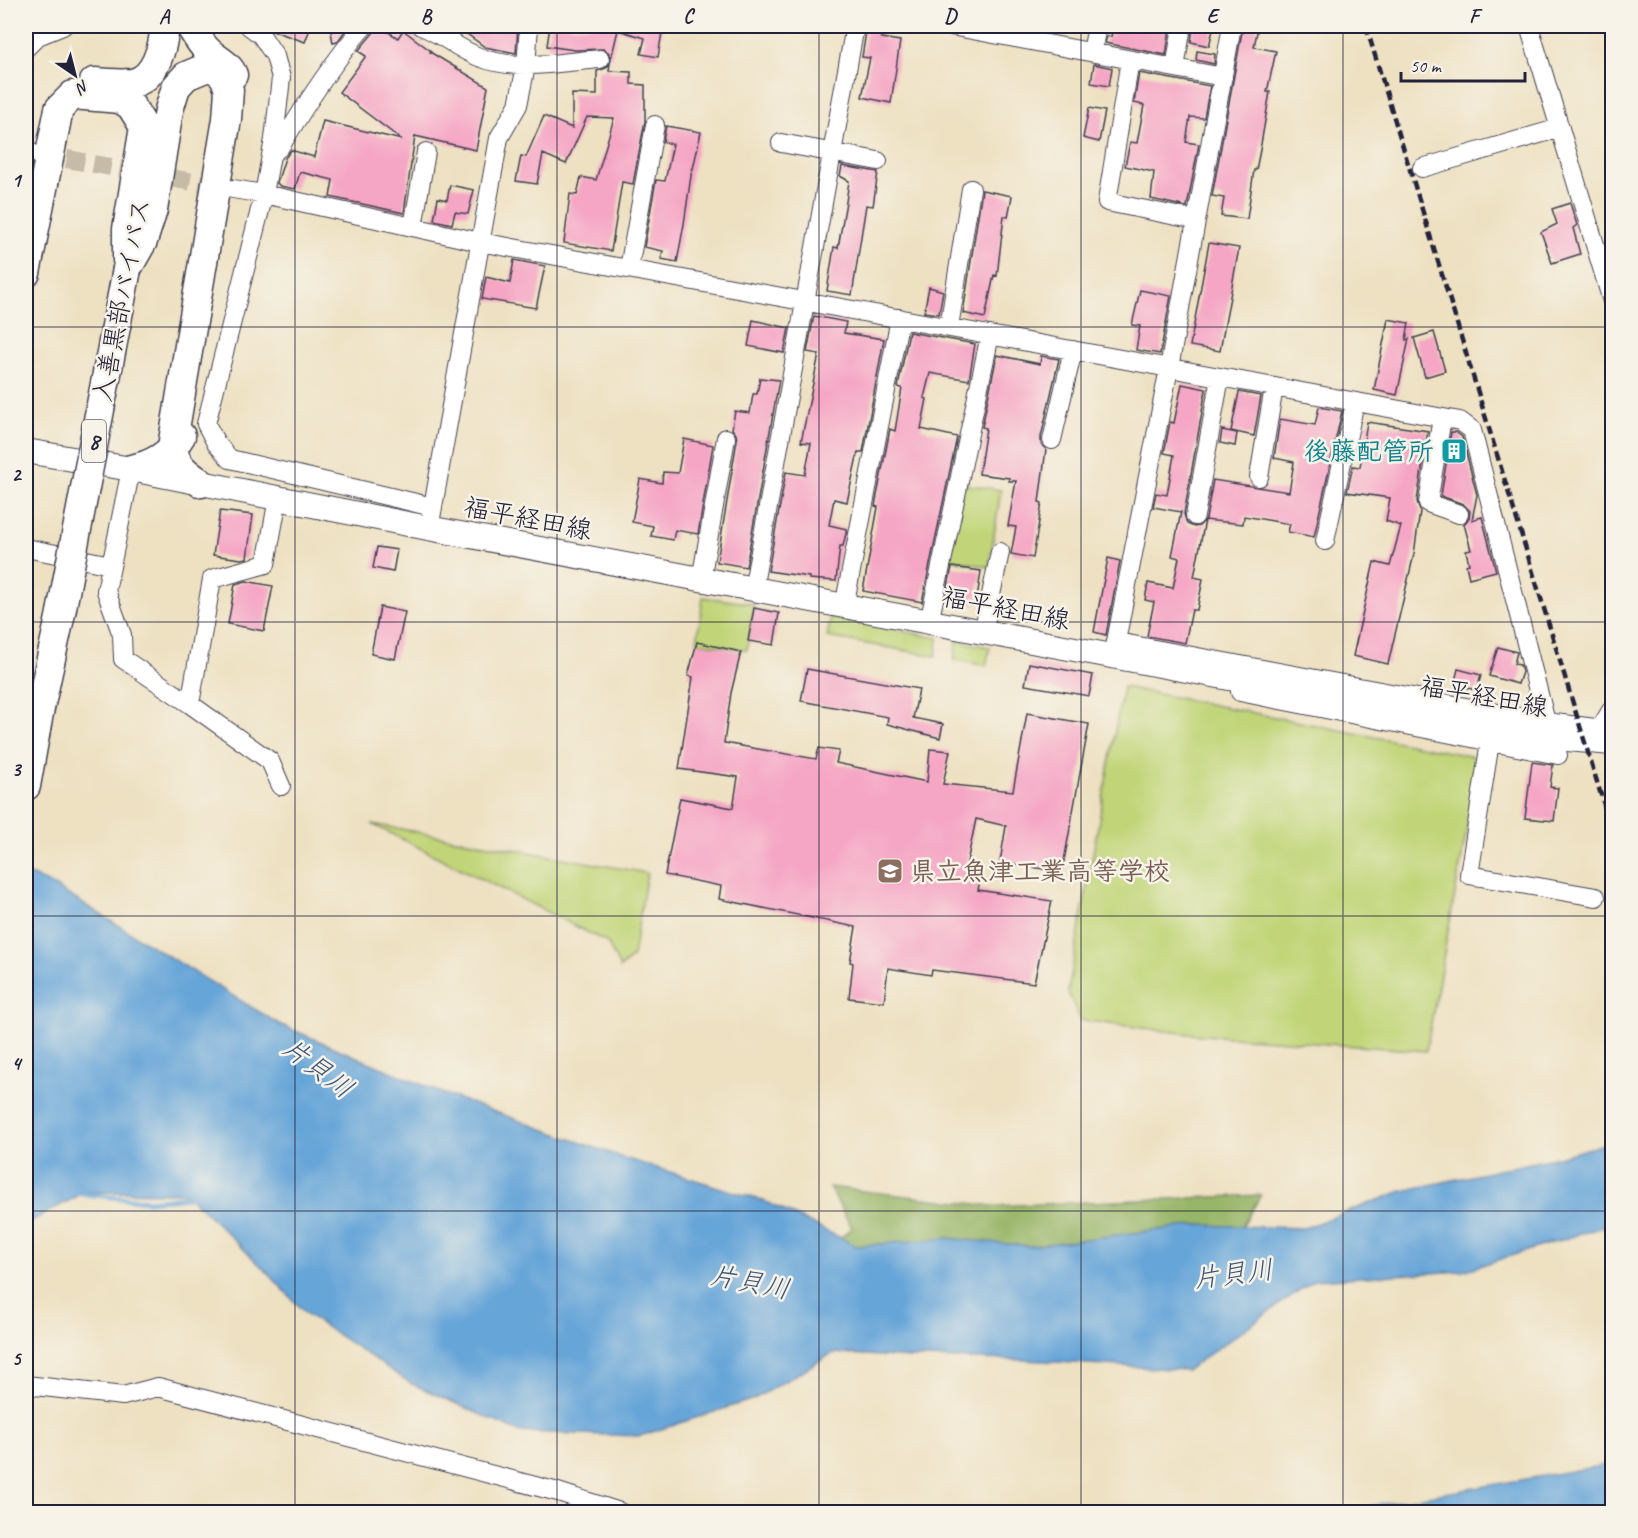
<svg xmlns="http://www.w3.org/2000/svg" width="1638" height="1538" viewBox="0 0 1638 1538" font-family="Caveat,'Klee One',sans-serif">
	<style>
		.green { fill: #c1d578; stroke: #727c5a; stroke-width: 1.5 }
		.forest { fill: #98b668; stroke: #5d6c52; stroke-width: 1.5 }
		.water { fill: #66a5d8; stroke: #44648a; stroke-width: 1.5 }
		.lines { fill: none; stroke-linecap: round; stroke-linejoin: round }
		.stream { stroke: #66a5d8; stroke-width: 5 }
		.building { fill: #f5a6c4 }
		.minor-tunnel { stroke: #c5bba7; stroke-width: 18; stroke-dasharray: 18 9; stroke-linecap: butt }
		.minor-casing { stroke: #413f4f; stroke-width: 20 }
		.secondary-casing { stroke: #413f4f; stroke-width: 26 }
		.trunk-casing { stroke: #413f4f; stroke-width: 31 }
		.minor { stroke: #fff; stroke-width: 18 }
		.secondary { stroke: #fff; stroke-width: 24 }
		.trunk { stroke: #fff; stroke-width: 28 }
		.rail { stroke: #22223b; stroke-width: 4.5; stroke-dasharray: 9 4.5; stroke-linecap: butt }
		.trunk-bridge-casing { stroke: #413f4f; stroke-width: 31; stroke-linecap: butt }
		.trunk-bridge { stroke: #fff; stroke-width: 28 }
		.grid { fill: none; stroke: #22223b; stroke-width: 1.5; stroke-opacity: 0.55 }
		.labels { text-anchor: middle; stroke-width: 5; stroke-linejoin: round; paint-order: stroke }
		.shield { fill: #f7f3e8; stroke: #62616f; stroke-width: 1.5 }
		.shield-label { font-size: 24px; font-weight: bold; fill: #22223b }
		.street-label { font-size: 26px; fill: #22223b; stroke: #f7f3e8 }
		.culture-label { font-size: 26px; font-weight: bold; fill: #0d838f; stroke: #f7f3e8; text-anchor: end }
		.education-label { font-size: 26px; font-weight: bold; fill: #785e54; stroke: #f7f3e8; text-anchor: start }
		.water-label { font-size: 27px; font-style: italic; fill: #3d567a; stroke: #f7f3e8 }
		.neatline { fill: none; stroke: #22223b; stroke-width: 2 }
		.grid-label { font-size: 20px; text-anchor: middle; font-weight: bold; fill: #22223b }
	</style>
	<rect width="100%" height="100%" fill="#f7f3e8"/>
	<filter id="ink" filterUnits="userSpaceOnUse"><feTurbulence type="fractalNoise" baseFrequency=".0167" numOctaves="2"/><feDisplacementMap in="SourceGraphic" scale="12" xChannelSelector="R" yChannelSelector="G"/><feConvolveMatrix kernelMatrix="1 2 1 2 8 2 1 2 1" color-interpolation-filters="sRGB"/></filter>
	<filter id="wash" filterUnits="userSpaceOnUse"><feTurbulence type="fractalNoise" baseFrequency=".008" numOctaves="4" result="noise"/><feDisplacementMap in="SourceGraphic" scale="24" xChannelSelector="R" yChannelSelector="G"/><feGaussianBlur stdDeviation="1.35" result="paint"/><feColorMatrix in="noise" values="0 0 0 0 0 0 0 0 0 0 0 0 0 0 0 0 0 1.4 0 .05"/><feComposite in="paint" operator="in"/></filter>
	<g filter="url(#wash)">
		<rect width="100%" height="100%" fill="#eee1c2"/>
		<path class="green" d="M963,484L1001,490L989,567L950,559Z
			M703,597L754,604L747,650L697,642Z
			M831,617L938,638L936,656L827,637Z
			M957,641L990,647L986,666L954,660Z
			M1123,687L1480,758L1426,1051L1190,1034L1080,1020L1068,992Z
			M372,824L647,873L633,956L620,968L607,942Z"/>
		<path class="forest" d="M829,1187L993,1206L1261,1195L1216,1269L816,1258L852,1228Z"/>
		<path class="water" d="M26,873L54,886L279,1024L437,1091L621,1157L764,1201L857,1246L947,1238L1031,1246L1195,1225L1304,1228L1402,1191L1558,1157L1612,1142V1224L1463,1271L1314,1280L1187,1370L1025,1360L911,1358L833,1353L754,1399L640,1436L519,1432L410,1383L305,1313L268,1273L186,1193L85,1192L26,1224Z
			M1612,1464V1512H1335H1336Z"/>
		<g class="lines">
			<path class="stream" d="M75,1193L148,1201L197,1196"/>
		</g>
		<g id="blocks">
			<path class="building" d="M267,26H311L305,42L271,30Z
				M330,26H344L345,31L337,42L333,43Z
				M379,26L398,38L403,30L431,51L430,52L488,87L476,150L415,136L404,213L330,197L333,180L300,172L295,189L280,186L277,183L285,158L291,150L314,157L323,121L402,140L339,92L366,56L358,51Z
				M456,26H518L516,53L485,47Z
				M550,26H663L658,57L641,54L645,38L618,30L610,63L609,53L604,49L575,50L547,46Z
				M867,26H883L881,38L900,41L891,103L862,97L870,58L862,57Z
				M1113,26H1143L1170,29L1166,55L1105,43L1107,36L1111,37Z
				M1193,26H1214L1209,46L1191,42Z
				M1243,26L1258,27L1254,47L1276,51L1267,92H1270L1260,150L1256,170H1254L1247,219L1221,216L1224,198L1212,196Z
				M1197,51L1215,54L1214,64L1196,60Z
				M610,63L609,71L631,72V84L645,85V121L633,184L622,182L611,251L564,243L570,194L577,195L581,177L596,180L614,118L587,117L566,164L543,154L537,184L516,181L521,156L526,157L544,116L572,128V94L597,95V71L606,68Z
				M1094,64L1112,68L1109,86L1091,83Z
				M1139,73L1210,86L1204,118L1190,117L1186,142L1199,144L1187,207L1151,199L1154,172L1125,166L1130,142L1137,143L1144,105L1134,103Z
				M1089,108L1105,111L1099,142L1083,138Z
				M666,126L701,132L693,169H692L684,224L677,262L661,259L663,251L644,247L656,180L665,181L673,144L663,142Z
				M842,166L878,172L873,206L866,205L852,295L827,291L834,247L838,248L846,202L849,181L840,176Z
				M450,185L474,190L468,214L455,212L452,224L434,220L438,198L447,200Z
				M982,190L1012,196L1008,217L1004,216L997,276L994,275L985,318L963,313Z
				M1570,203L1577,225L1573,228L1580,254L1552,263L1541,232L1557,224L1552,209Z
				M1209,243L1239,248L1220,351L1190,346Z
				M514,260L545,266L536,308L482,299L486,277L510,283Z
				M929,287L943,291L939,314L924,312Z
				M1140,290L1171,296L1160,354L1136,350L1140,326L1132,325Z
				M814,316L846,322L844,333L884,339L863,452H858L847,502L834,499L829,525L847,529L843,546H840L836,581L809,579V577L768,571L786,472L805,475L811,443L801,442L819,354L807,352Z
				M1388,319L1409,323L1406,340L1409,339L1397,395L1374,390Z
				M753,320L789,328L784,353L748,346Z
				M909,332L975,344L969,380L930,373L924,398L927,399L921,429L957,437L922,602L863,591L878,507L875,506L890,429L895,431L902,388L898,387Z
				M1434,332L1445,371L1425,377L1414,338Z
				M997,355L1040,364L1041,356L1059,359L1041,437V444L1046,449L1039,502L1042,503L1033,558L1011,554L1016,527L1008,526L1016,481H1009V478L979,474L986,428L982,427Z
				M760,378L779,380L746,567L717,562L737,440L736,434L732,429L735,411L750,413L753,394H757Z
				M1182,384L1206,389L1184,514L1187,524L1194,527L1199,526L1206,519L1213,480L1289,492L1294,462L1274,458L1280,419L1315,425L1319,407L1342,411L1314,537L1288,532L1290,524L1244,516L1243,524L1205,520L1194,577L1203,579L1197,610H1192L1185,643L1147,636L1154,602L1145,600L1148,583L1173,588L1179,558L1172,556L1181,512L1153,507L1156,493L1167,495L1174,455L1164,453L1170,422L1174,423Z
				M1239,392L1261,396L1254,436L1231,431Z
				M1367,422L1428,431L1417,501L1420,511L1414,554L1388,664L1353,656L1374,562L1390,566L1401,526L1386,521L1390,498L1347,492L1353,466L1360,467Z
				M1222,430L1237,433L1235,446L1220,443Z
				M1451,432H1456L1462,437L1477,495L1472,520L1482,517L1496,571L1469,578L1466,565L1469,564L1466,551L1471,550L1464,524L1469,518L1470,511L1463,504L1441,496Z
				M684,439L713,445L698,534L675,530L673,540L651,536L653,526L632,522L640,479L662,483L663,472L678,473Z
				M220,511L253,515L247,558L241,559L213,555Z
				M377,547L397,550L393,572L373,568Z
				M1108,558L1120,561L1106,635L1094,632Z
				M952,567L981,571L976,605L945,601Z
				M246,581L273,586L264,631L228,624L235,584Z
				M380,607L405,612L395,659L371,654Z
				M754,608L779,613L774,645L748,641Z
				M697,642L741,652L731,693L724,743L816,759L819,748L839,751L836,763L927,782L930,749L950,751L943,784L1013,791L1027,713L1089,724L1062,872L1000,862L1006,826L976,819L964,877L980,880L978,890L1052,901L1034,983L932,970L931,975L888,968L884,1002L849,998L853,963L850,962L856,927L719,899L721,886L665,875L680,798L733,808L738,777L679,769L693,677L688,676Z
				M1498,647L1517,652L1514,664L1520,665L1522,672L1518,684L1489,676Z
				M1029,663L1093,675L1089,696L1025,685Z
				M807,669L919,689L913,718L943,724L940,738L887,724L888,717L801,701Z
				M1458,669L1481,675L1477,690L1454,685Z
				M1532,762L1553,765L1550,787L1558,788L1554,821L1525,818Z"/>
		</g>
	</g>
	<g filter="url(#ink)">
		<use href="#blocks" fill-opacity="0" stroke="#413f4f" stroke-width="1.5"/>
		<g class="lines">
			<path class="minor-tunnel" d="M40,154L225,188"/>
			<g class="minor-casing">
				<path id="minor" d="M249,26L261,35L275,56L281,78L274,139L264,194L206,424L216,443L230,459L433,507
					M421,26C442,34 458,49 479,57C516,72 562,62 600,59
					M951,26L1223,77
					M1529,26L1612,301
					M26,48L38,36L63,26
					M1092,52L1097,26
					M1130,60L1107,202L1196,220
					M1175,68L1182,26
					M781,143L878,161
					M26,151L32,153
					M273,153L280,147C305,105 332,63 364,26
					M1422,168L1560,128
					M233,189L264,194L480,242L1460,421L1472,430L1546,722
					M413,227L426,152
					M629,268L655,125
					M949,327L971,189
					M1442,418L1428,503L1459,514
					M1052,440L1073,350
					M131,469L106,591L122,635L123,659L190,704
					M1259,477L1274,387
					M278,498L266,564L212,579L190,704L270,761L281,786
					M1195,516L1220,377
					M431,518L499,138L518,105L526,66L529,26
					M1325,541L1355,402
					M26,548L111,565
					M701,580L726,438
					M753,590L855,26
					M844,607L900,318
					M929,623L990,335
					M983,633L1000,552
					M1117,642L1546,722L1612,730
					M1113,657L1169,368L1232,26
					M1240,692L1558,755
					M1600,729L1612,709
					M1490,742L1469,875L1596,897
					M26,1385L123,1396L158,1387L558,1492L620,1512"/>
			</g>
			<g class="secondary-casing">
				<path id="secondary" d="M26,451L131,469L428,528L1395,709L1523,735L1612,743"/>
			</g>
			<g class="trunk-casing">
				<path id="trunk" d="M190,26C195,34 200,43 208,51C216,59 229,64 233,75
					M94,82C106,83 120,84 132,83C156,79 163,46 165,26
					M127,269L143,241L153,210L169,110L176,87L186,76L205,68H214L224,76L229,90L227,119L173,441C172,462 184,472 201,483
					M26,273L59,109L73,95L120,99L131,106L144,127L127,229V260
					M131,469C152,465 170,455 181,436
					M26,786L39,713L61,613"/>
			</g>
			<use href="#minor" class="minor"/>
			<use href="#secondary" class="secondary"/>
			<use href="#trunk" class="trunk"/>
			<path class="rail" d="M1366,26L1612,831"/>
			<g class="trunk-bridge-casing">
				<path id="trunk-bridge" d="M61,613L127,269"/>
			</g>
			<use href="#trunk-bridge" class="trunk-bridge"/>
		</g>
	</g>
	<path class="grid" d="M295,26V1512M557,26V1512M819,26V1512M1081,26V1512M1343,26V1512M26,327H1612M26,622H1612M26,916H1612M26,1211H1612"/>
	<defs>
		<g id="building-square" transform="scale(1.35)"><rect x="-9" y="-9" width="18" height="18" rx="4" fill="#0f9aa8" stroke="#f7f3e8"/><path d="M-4-6H4V6H1V3H-1V6H-4ZM-2.5-4.3h1.7v1.8h-1.7ZM.8-4.3h1.7v1.8H.8ZM-2.5-1h1.7V.8h-1.7ZM.8-1h1.7V.8H.8Z" fill="#fff"/></g>
		<g id="school-square" transform="scale(1.35)"><rect x="-9" y="-9" width="18" height="18" rx="4" fill="#8d6e63" stroke="#f7f3e8"/><path d="M0-5L7-2L0 1L-7-2ZM-4 1L0 2.5L4 1V4Q0 6-4 4Z" fill="#fff"/></g>
	</defs>
	<g fill-rule="evenodd">
		<use href="#building-square" x="1454" y="451"/>
		<use href="#school-square" x="890" y="871"/>
	</g>
	<g class="labels">
		<rect class="shield" x="82" y="420" width="24" height="42" rx="4.5"/>
		<g class="shield-label">
			<text x="94" y="449">8</text>
		</g>
		<g class="street-label">
			<text transform="translate(121 300) rotate(-79)" y="9">入善黒部バイパス</text>
			<text transform="translate(528 518) rotate(11)" y="9">福平経田線</text>
			<text transform="translate(1006 608) rotate(11)" y="9">福平経田線</text>
			<text transform="translate(1484 696) rotate(10)" y="9">福平経田線</text>
		</g>
		<g class="culture-label">
			<text x="1434" y="460">後藤配管所</text>
		</g>
		<g class="education-label">
			<text x="910" y="880">県立魚津工業高等学校</text>
		</g>
		<g class="water-label">
			<text transform="translate(318 1068) rotate(37)" y="9">片貝川</text>
			<text transform="translate(1233 1274) rotate(-7)" y="9">片貝川</text>
			<text transform="translate(750 1282) rotate(11)" y="9">片貝川</text>
		</g>
	</g>
	<rect width="1638" height="1538" fill="none" stroke="#f7f3e8" stroke-width="66"/>
	<g transform="translate(75 75) rotate(145)" stroke="#f7f3e8" stroke-width="4.5" paint-order="stroke">
	<path d="M0-4.5L10 22L0 15L-10 22Z" fill="#22223b"/>
	<text y="-9" font-size="16" font-weight="bold" text-anchor="middle" fill="#22223b">N</text>
	</g>
	<path d="M1401 72v9h124v-9" fill="none" stroke="#22223b" stroke-width="3"/>
	<text x="1410" y="72" font-size="18" fill="#22223b" stroke="#f7f3e8" stroke-width="4.5" paint-order="stroke">50 m</text>
	<rect x="33" y="33" width="1572" height="1472" class="neatline"/>
	<g class="grid-label">
		<text x="164" y="23">A</text>
		<text x="426" y="23">B</text>
		<text x="688" y="23">C</text>
		<text x="950" y="23">D</text>
		<text x="1212" y="23">E</text>
		<text x="1474" y="23">F</text>
		<text x="16" y="187">1</text>
		<text x="16" y="481">2</text>
		<text x="16" y="776">3</text>
		<text x="16" y="1070">4</text>
		<text x="16" y="1365">5</text>
	</g>
</svg>
